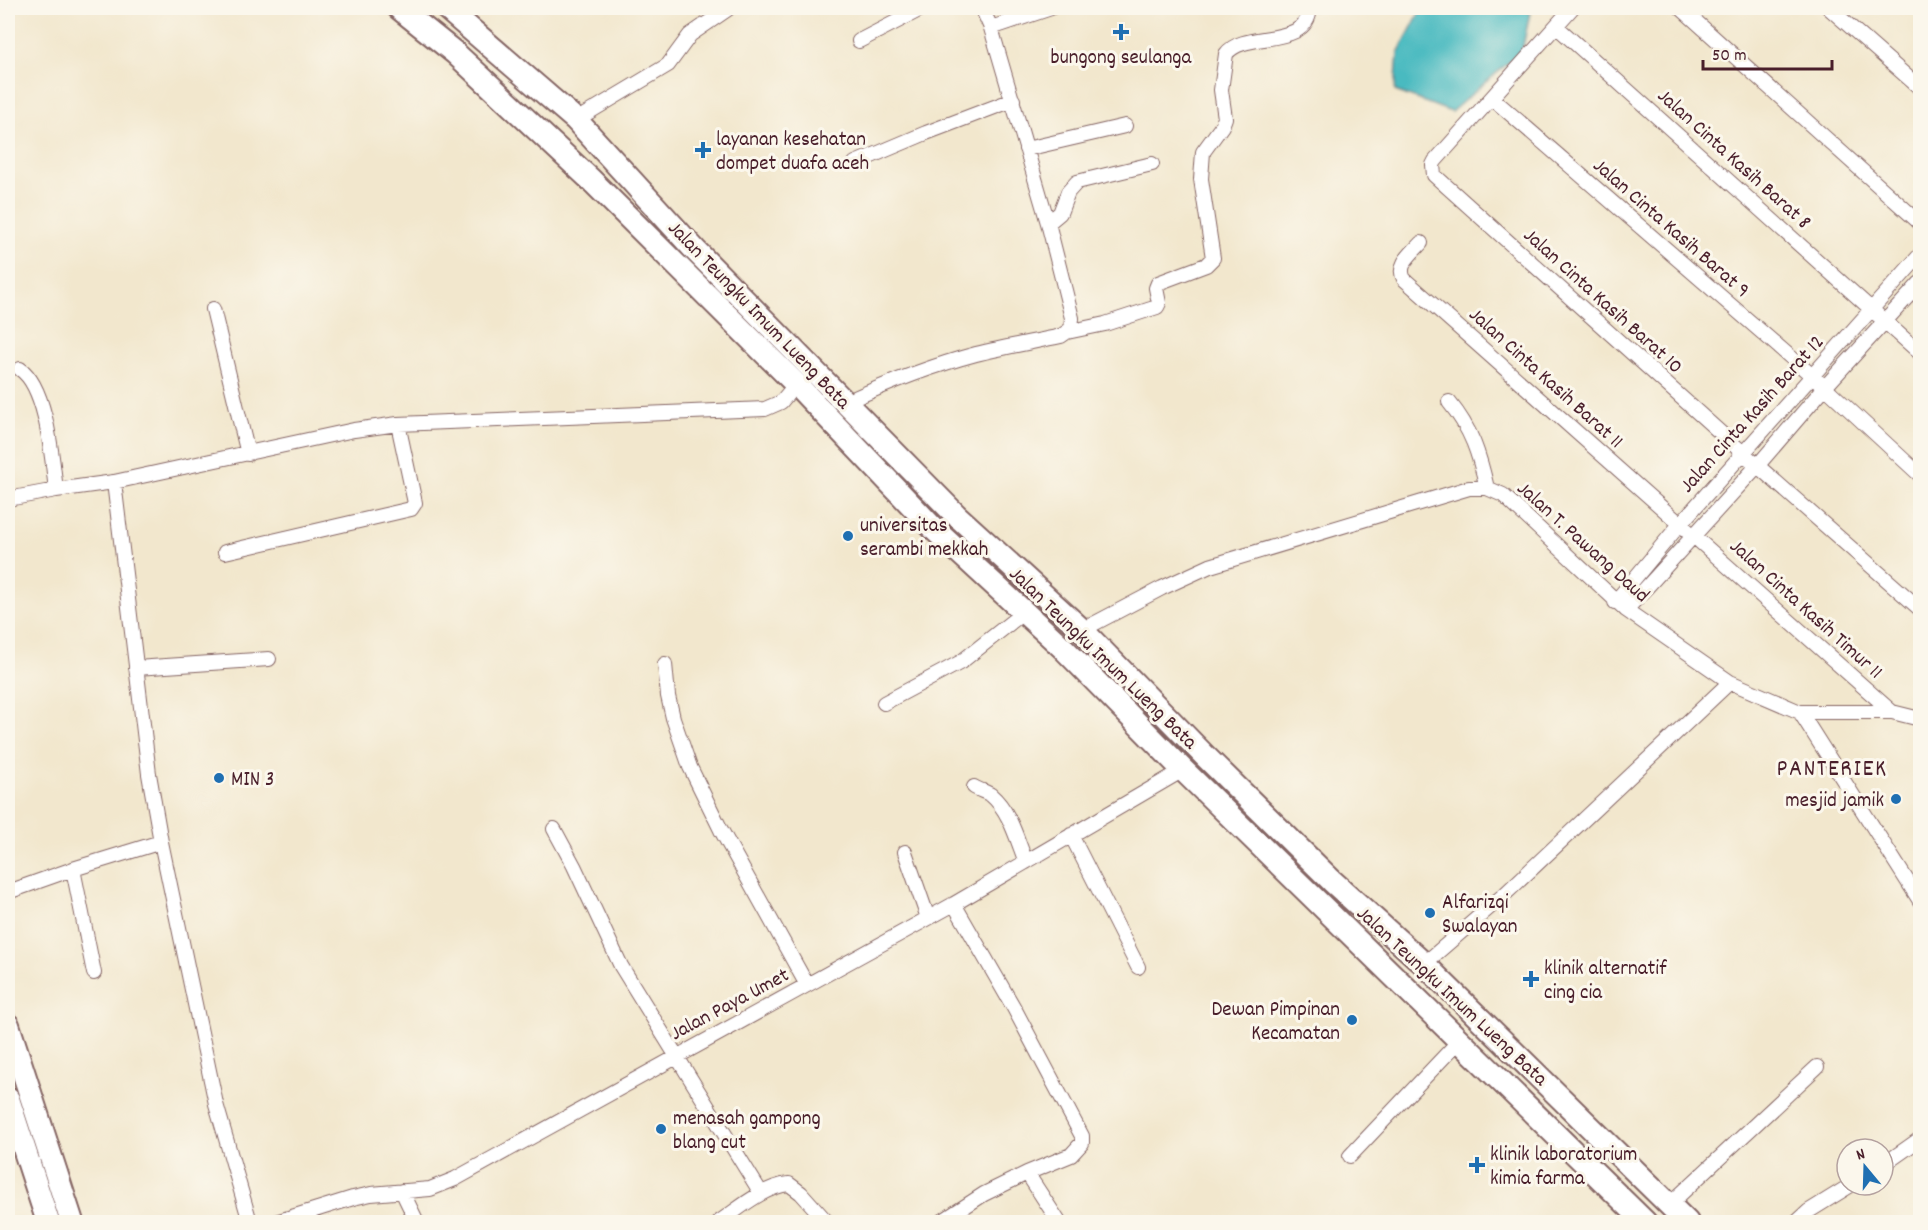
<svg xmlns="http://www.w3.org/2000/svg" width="1928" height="1230" viewBox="0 0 1928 1230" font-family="Dekko,sans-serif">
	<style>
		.water { fill: #4abac0; stroke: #4a6c76; stroke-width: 1.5 }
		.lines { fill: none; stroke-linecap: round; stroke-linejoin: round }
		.minor-casing { stroke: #856564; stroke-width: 16 }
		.trunk-casing { stroke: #856564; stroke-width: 26 }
		.minor { stroke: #fff; stroke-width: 14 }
		.trunk { stroke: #fff; stroke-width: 22 }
		.poi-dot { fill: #1f6fb2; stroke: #fbf7ec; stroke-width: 2 }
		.labels { text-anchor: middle; stroke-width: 6; stroke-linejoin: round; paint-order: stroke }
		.poi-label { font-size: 21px; fill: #4a1f2b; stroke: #fbf7ec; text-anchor: start }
		.street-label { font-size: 21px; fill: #4a1f2b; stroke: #fbf7ec }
		.quarter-label { font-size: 24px; letter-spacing: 1.5px; fill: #4a1f2b; stroke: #fbf7ec }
	</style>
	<rect width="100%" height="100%" fill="#fbf7ec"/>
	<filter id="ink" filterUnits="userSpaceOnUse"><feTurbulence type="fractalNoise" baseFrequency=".0167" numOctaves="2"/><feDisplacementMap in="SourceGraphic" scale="12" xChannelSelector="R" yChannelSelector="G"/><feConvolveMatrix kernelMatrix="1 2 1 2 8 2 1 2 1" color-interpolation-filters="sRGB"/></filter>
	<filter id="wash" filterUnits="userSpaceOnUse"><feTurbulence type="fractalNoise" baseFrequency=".008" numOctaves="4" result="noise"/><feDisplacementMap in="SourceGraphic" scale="24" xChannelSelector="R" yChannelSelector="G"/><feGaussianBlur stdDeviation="1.35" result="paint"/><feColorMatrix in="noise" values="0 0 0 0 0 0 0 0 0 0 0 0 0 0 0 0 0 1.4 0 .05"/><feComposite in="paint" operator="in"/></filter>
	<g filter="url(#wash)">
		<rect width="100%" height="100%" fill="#f2e7cd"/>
		<path class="water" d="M1422,8H1531L1522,51L1451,112L1395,91L1398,53Z"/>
	</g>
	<g filter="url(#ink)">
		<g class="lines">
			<g class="minor-casing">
				<path id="minor" d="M1572,8L1435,161L1433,165L1434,175L1743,453L1920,609
					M1681,8L1920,223
					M1829,8L1920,88
					M1556,26L1920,353
					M991,28L1051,8
					M859,41L923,8
					M1492,98L1825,387L1920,475
					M576,120L668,65L690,35L728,9
					M1026,149L1125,126
					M855,163L926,133L1013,100
					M1048,223L1060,213L1068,192L1077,182L1152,164
					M1421,243C1412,253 1396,265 1404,279L1892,712
					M213,309L248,454
					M1067,332L1105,324L1157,307L1159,303L1156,288L1158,283L1206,265L1213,258L1201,179L1203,152L1222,126L1225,118L1221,90L1226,54C1244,29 1307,50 1310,8
					M20,369C47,387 52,459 56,490
					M846,402C888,383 931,366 976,354C1004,347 1033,342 1061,336L1071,329L1072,318L1048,223L991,28L982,8
					M1449,402C1472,430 1479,454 1487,488
					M8,499L56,490L114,482
					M225,552L411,509L415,503L398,424
					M1615,602L1680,524L1920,255
					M1626,610L1758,465L1825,387L1920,283
					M1082,630L1162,588L1210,566L1469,488H1487L1503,495L1626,610L1730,682L1800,712L1920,901
					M665,664L668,696L673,718L690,767L721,830L807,985
					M136,668L269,659
					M884,703L961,662L1024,612
					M1800,712H1892L1920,719
					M974,787C979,790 986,792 991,795C1010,811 1017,840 1026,862
					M554,829L574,866L621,966L761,1193
					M1071,835L1138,967
					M905,852L928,918
					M73,869L94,973
					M8,892L73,869L161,842
					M954,904L1014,1008L1082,1136V1143L1071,1155L1027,1173
					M1424,964L1505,894L1730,682
					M1350,1156L1460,1040
					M1883,1165L1920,1139
					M402,1191L417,1222
					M1669,1205L1817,1067
					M250,1222L216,1104L161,842L149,774L114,482L354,430L398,424L765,409L781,402L796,384
					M276,1222L353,1198L371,1194L430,1189L455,1179L954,904L1183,770
					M719,1222C740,1208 763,1187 789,1184L801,1193L827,1222
					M941,1222L984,1194L1027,1173L1059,1222
					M1797,1222L1809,1211L1851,1185"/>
			</g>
			<g class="trunk-casing">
				<path id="trunk" d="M399,8L455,53L590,179L796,384L935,530L1063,648L1183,770L1645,1222
					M446,8L576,120L695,250L956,515L1082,630L1205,756L1332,881L1424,964L1687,1222
					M8,1025L72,1222
					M8,1099L48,1222"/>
			</g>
			<use href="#minor" class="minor"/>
			<use href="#trunk" class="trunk"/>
		</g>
	</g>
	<g class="poi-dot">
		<path d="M1118 23h6v6h6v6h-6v6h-6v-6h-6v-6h6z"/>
		<path d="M700 141h6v6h6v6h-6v6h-6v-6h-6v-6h6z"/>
		<circle cx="848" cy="536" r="6"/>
		<circle cx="219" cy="778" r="6"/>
		<circle cx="1896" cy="799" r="6"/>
		<circle cx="1430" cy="913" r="6"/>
		<path d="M1528 970h6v6h6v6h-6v6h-6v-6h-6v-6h6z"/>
		<circle cx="1352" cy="1020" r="6"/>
		<circle cx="661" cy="1129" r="6"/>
		<path d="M1474 1156h6v6h6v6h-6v6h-6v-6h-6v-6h6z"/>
	</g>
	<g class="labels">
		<g class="poi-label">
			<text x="1121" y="63" text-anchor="middle">bungong seulanga</text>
			<text x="716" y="145">layanan kesehatan<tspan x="716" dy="24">dompet duafa aceh</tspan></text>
			<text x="860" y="531">universitas<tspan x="860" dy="24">serambi mekkah</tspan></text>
			<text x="231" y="785">MIN 3</text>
			<text x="1884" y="806" text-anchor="end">mesjid jamik</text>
			<text x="1442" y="908">Alfarizqi<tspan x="1442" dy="24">Swalayan</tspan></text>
			<text x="1544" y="974">klinik alternatif<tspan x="1544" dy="24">cing cia</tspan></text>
			<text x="1340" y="1015" text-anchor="end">Dewan Pimpinan<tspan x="1340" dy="24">Kecamatan</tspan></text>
			<text x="673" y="1124">menasah gampong<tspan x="673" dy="24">blang cut</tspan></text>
			<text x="1490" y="1160">klinik laboratorium<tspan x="1490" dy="24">kimia farma</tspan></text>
		</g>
		<g class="street-label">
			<text transform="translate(1735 158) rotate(42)" y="7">Jalan Cinta Kasih Barat 8</text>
			<text transform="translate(1672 227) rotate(41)" y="7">Jalan Cinta Kasih Barat 9</text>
			<text transform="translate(1604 300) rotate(42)" y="7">Jalan Cinta Kasih Barat 10</text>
			<text transform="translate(760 314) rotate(46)" y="7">Jalan Teungku Imum Lueng Bata</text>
			<text transform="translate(1547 377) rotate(42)" y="7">Jalan Cinta Kasih Barat 11</text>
			<text transform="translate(1751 413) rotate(-48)" y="7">Jalan Cinta Kasih Barat 12</text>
			<text transform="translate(1584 541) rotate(42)" y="7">Jalan T. Pawang Daud</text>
			<text transform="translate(1807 608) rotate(42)" y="7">Jalan Cinta Kasih Timur 11</text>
			<text transform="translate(1104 657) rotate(44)" y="7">Jalan Teungku Imum Lueng Bata</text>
			<text transform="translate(1453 995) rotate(43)" y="7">Jalan Teungku Imum Lueng Bata</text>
			<text transform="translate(729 1003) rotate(-28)" y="7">Jalan Paya Umet</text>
		</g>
		<g class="quarter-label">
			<text x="1832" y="775">PANTERIEK</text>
		</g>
	</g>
	<rect width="1928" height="1230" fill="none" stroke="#fbf7ec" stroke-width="30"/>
	<g transform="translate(1865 1167) rotate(341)"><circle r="28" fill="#fbf7ec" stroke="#b4a19f" stroke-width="1.5"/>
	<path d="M0-4.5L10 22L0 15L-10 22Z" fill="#1f6fb2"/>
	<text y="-9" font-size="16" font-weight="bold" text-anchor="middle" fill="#4a1f2b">N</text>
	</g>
	<path d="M1703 60v9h129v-9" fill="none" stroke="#4a1f2b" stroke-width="3"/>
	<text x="1712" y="60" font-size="18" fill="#4a1f2b" stroke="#fbf7ec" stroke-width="4.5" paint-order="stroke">50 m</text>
</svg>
